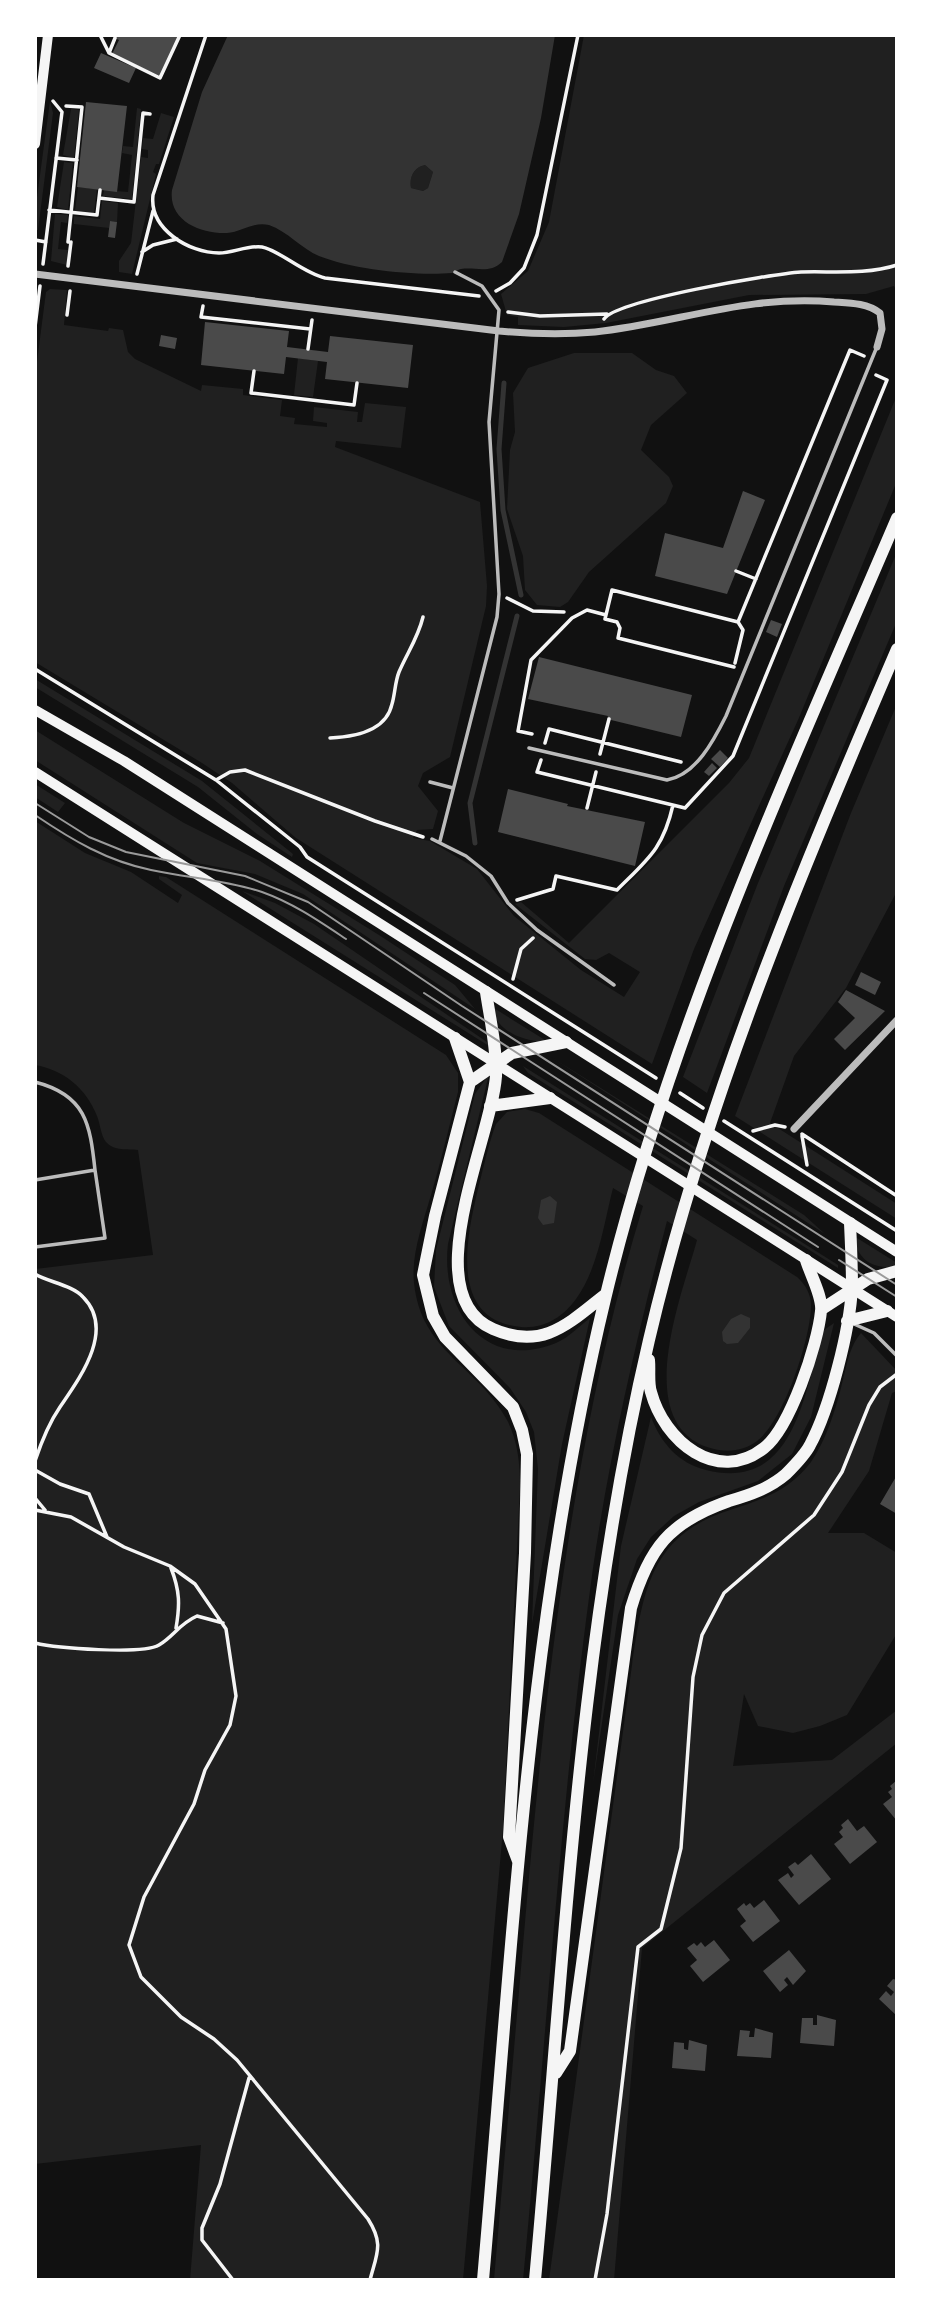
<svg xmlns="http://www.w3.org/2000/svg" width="932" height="2315" viewBox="0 0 932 2315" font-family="Inter,sans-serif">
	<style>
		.green { fill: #202020 }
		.water { fill: #333; fill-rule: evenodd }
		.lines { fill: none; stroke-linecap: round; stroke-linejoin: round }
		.stream { stroke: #333; stroke-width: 5 }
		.building { fill: #4a4a4a }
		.path { stroke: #f5f5f5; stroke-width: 3.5 }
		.service { stroke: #bcbcbc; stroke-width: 3.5 }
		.minor { stroke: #bcbcbc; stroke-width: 7 }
		.secondary { stroke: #f5f5f5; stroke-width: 10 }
		.primary { stroke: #f5f5f5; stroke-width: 12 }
		.tram { stroke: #9a9a9a; stroke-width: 2 }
	</style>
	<rect width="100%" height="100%" fill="#111"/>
	<path class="green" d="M584,35H897V292L894,286L866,294L749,295L606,323L564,327L518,325V317L507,315L501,294L528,271L549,222Z
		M50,101L53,113L38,230H35V212Z
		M137,108L141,109L132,199L103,196L104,190L128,192L132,155L122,153L123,146L133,147Z
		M71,109L79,110L74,158L63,155Z
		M161,113L174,117L159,164H156L153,172L156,174L132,274L119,272V261L131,243L141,157L148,158V150L142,149L143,138L153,139Z
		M64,162L73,163L68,210L57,207Z
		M425,165L433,172L428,188L423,191L411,188C409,177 414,167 425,165Z
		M78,187L97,189L94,213L75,211Z
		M102,201L118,203L117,222L110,221L109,228L74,224V216L100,219Z
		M55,214L68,215L67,223L61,222L58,249L68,250L67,265L51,261Z
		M50,289L67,290L64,325L108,331L109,328L123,330L128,352L135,359L201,391L202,385L243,389V395L282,400L280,416L295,418L294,424L327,427V423L313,421L314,407L358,412L357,422H362L365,403L406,407L401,448L336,441L335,447L480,502L487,586L486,606L450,757L423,773L418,786L438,811L433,829L417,830L413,838L430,841L477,869L514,916L581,970L624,997L640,972L609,953L596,960L585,959L515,904L521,902L569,943L729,783L749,758L897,395V481L798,720L694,949L652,1064L296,838L232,783L202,763L35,662V377L46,292Z
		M574,353H632L656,370L674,376L687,393L651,425L641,450L669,477L673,486L666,503L589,572L568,602L560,607L537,605L525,590L523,556L507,509L510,450L515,432L513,393L528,368Z
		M298,358L318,361L313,397L294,395Z
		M897,552V621L784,886L707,1093L683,1077L758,883Z
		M35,679L202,781L293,854L292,857L257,834L198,787L35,687Z
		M897,704V891L846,988L794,1056L770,1123L897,1204V1219L735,1116L851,813Z
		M35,730L184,823L260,861L379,935L455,985L475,1009L303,894L255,874L197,863L35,760Z
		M35,784L65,803L58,812L35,797Z
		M35,821L85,853L131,872L178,903L182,895L159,879V876L166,877L446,1055L458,1073V1092C449,1127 441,1161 431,1195C423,1223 411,1254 414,1283C421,1352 478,1366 507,1420C518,1441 520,1464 520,1487L503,1829L463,2280H190L201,2145L35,2164V1269L153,1255L138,1150C128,1149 114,1151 106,1142C101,1136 100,1123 97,1116C86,1088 64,1070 35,1065Z
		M242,891L275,903L314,924L487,1042L489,1046Z
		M489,1005L545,1040L544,1042C518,1040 498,1031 489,1005Z
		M551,1057L804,1215L825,1234Z
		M523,1066L838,1265V1268L528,1073Z
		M489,1074L448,1244C440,1310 485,1372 556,1343C570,1337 579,1326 590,1318L562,1444L532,1624L538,1469L534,1432L526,1412L510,1388L449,1326L434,1287L436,1250L475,1094Z
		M525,1109L539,1113L797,1277C805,1284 811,1294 811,1305C811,1338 784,1421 757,1441C743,1452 724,1453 707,1447C631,1420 683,1292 697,1240L667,1221C637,1336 610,1451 593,1568C560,1804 546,2043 523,2280H494C505,2153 516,2026 527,1899C548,1666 574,1431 643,1206L613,1188C604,1223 598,1269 576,1299C563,1317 544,1329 521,1327C445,1320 468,1230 480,1181C485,1162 489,1142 496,1124L507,1112Z
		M857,1238L897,1263V1268C872,1267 862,1264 853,1239Z
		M834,1323L811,1417L792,1454L758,1481L699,1502L674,1516L651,1537L637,1559L618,1615L593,1784L621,1546L651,1417C661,1443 678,1463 706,1470C797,1493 804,1388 824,1330Z
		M861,1333L897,1371V1391L892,1393L869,1471L828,1533H864L897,1553V1633L847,1715L820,1726L793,1733L758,1726L744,1694L733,1766L832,1760L897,1710V1743L642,1948L614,2280H549L632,1665C643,1592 650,1535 730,1510C762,1500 790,1490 811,1462C826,1440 834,1414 841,1388C846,1370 848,1348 861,1333Z"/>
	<path class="water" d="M228,35H555L541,118L519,214L502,262C489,274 477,267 461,269C458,269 455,273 452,273C416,276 354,270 319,256C302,249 287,231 269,225C254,221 242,232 227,233C201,234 168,221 172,190L202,92ZM425,165L433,172L428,188L423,191L411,188C409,177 414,167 425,165Z
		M550,1196L557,1202L554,1223L543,1225L538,1218L541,1200Z
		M741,1314L750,1318V1328L738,1343L727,1344L723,1341L722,1332L731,1319Z"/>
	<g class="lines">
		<path class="stream" d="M504,383L499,449L503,510L521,595
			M475,843L470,803L517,616"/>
	</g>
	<path class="building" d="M108,35H179L160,76L112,54L119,40Z
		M101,53L136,68L129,83L94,68Z
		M86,102L127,106L117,192L77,187Z
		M110,221L117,222L115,238L108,237Z
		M205,322L289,331L287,347L328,352L330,336L413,345L408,388L325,379L327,362L286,357L284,374L201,365Z
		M161,335L177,338L175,349L159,346Z
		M743,491L765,500L727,594L655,576L665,533L723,548Z
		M771,620L782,624L777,637L766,632Z
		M539,657L692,695L681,737L607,719L608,716L528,699Z
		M720,750L728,758L720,767L711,759Z
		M712,763L717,768L709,776L704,772Z
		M508,789L568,804L567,806L645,822L635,866L498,832Z
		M861,972L881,982L875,995L855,985Z
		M846,990L885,1011L845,1050L834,1039L855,1018L838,1002Z
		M897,1475V1514L880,1504Z
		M897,1780V1821L883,1804L892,1797L888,1792L892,1789L890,1786Z
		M848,1819L857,1831L864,1826L877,1842L850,1864L834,1844L843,1837L839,1832L843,1828L841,1825Z
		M811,1854L831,1879L799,1905L778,1880L788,1873L791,1878L794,1875L788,1867L795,1862L798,1865Z
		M764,1900L780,1921L753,1942L740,1926L746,1921L737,1909L744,1903L746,1906L750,1903L754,1908Z
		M714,1940L730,1960L703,1982L690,1966L697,1960L687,1948L694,1943L697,1946L701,1942L705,1947Z
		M789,1950L806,1971L793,1985L787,1977L784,1980L788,1985L780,1992L763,1971Z
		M893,1979L897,1980V2016L879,1999L886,1991L891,1996L894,1992L887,1986Z
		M817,2015L836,2020L834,2046L800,2043L802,2018H813V2025H817Z
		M755,2028L773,2033L771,2058L737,2056L740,2030L750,2031L749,2037H754Z
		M689,2040L707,2045L705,2071L672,2068L674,2042L684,2043V2049L688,2050Z"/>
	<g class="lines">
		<path class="path" d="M100,35L109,53L160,78L180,35
			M206,35L153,195C149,229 189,253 219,253C233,253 248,245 262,247C279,250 303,273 325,278L479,296
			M109,53L115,38
			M66,106L82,107L68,242
			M56,158L77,160
			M99,198L134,202L143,113L150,114
			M49,210L97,215L100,190
			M35,240L46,242
			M142,252L153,245L177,239
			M43,264L62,112L53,101
			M68,266L71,242
			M137,274L153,211
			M496,291L510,283L524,268L537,235L578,35
			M203,306L201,317L310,329
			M508,312L540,316L607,314
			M67,315L70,291
			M604,319C617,300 772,274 801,272C833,271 866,275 897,265
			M35,327L40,286
			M308,349L312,320
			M254,371L251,393L354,405L357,383
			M736,571L756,579
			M507,598L533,611L564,612
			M735,663L743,630L738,622
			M734,667L618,638L620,628L617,622L605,619L612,590L738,622L850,350L864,356
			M35,669L216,780L300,847L307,857L656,1078
			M532,734L518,731L531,660L572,618L587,610L606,615
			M330,738C354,737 386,732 392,704C395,694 395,682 399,672C407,653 418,638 423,617
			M545,743L549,729L681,762
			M600,754L609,719
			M541,760L537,772L685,808L733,756L887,380L876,375
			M216,780L230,772L245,770L375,821L423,837
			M587,808L596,772
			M517,900L553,889L556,876L617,890C648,859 663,849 673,805
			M513,979L521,949L533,938
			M680,1093L703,1108
			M724,1121L897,1231
			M753,1131L775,1125L785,1127
			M802,1134L897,1196
			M802,1136L807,1165
			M35,1274C48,1282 72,1285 83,1297C116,1330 79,1379 60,1407C49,1423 41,1443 35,1461
			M35,1470L60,1484L89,1494L107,1537
			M35,1498L45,1510
			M35,1510L71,1517L124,1547L170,1566L195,1584L226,1629L236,1696L230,1725L205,1770L194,1804L144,1897L129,1945L141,1977L181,2017L214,2039L237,2060L368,2219C384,2244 377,2253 370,2280
			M171,1568C180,1591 180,1605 176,1628
			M35,1643C56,1648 142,1655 159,1645C174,1636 179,1624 197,1616L223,1623
			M233,2280L202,2240V2228L220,2184L249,2078
			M595,2280L607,2214L638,1947L661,1929L681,1848L693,1677L702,1635L724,1593L814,1515L842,1472L869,1405L880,1387L897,1374"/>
		<path class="service" d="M529,748L667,780C696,775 714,740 726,716L876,349
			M430,782L453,788
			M432,839L466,856L491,876L508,903L537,930L614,985
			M440,841L497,617L499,594L489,422L499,310L482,286L455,272
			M35,1082C86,1095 90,1124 95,1170L35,1180
			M35,1247L105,1238L95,1170
			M854,1324L874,1333L897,1356"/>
		<path class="minor" d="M35,274L499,331C531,334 563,335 595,332C677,323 749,294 834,302C850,303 867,303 880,313L882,329L877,347
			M794,1129L897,1020"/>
		<path class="secondary" d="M35,144L48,35
			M35,710L124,761L897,1252
			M35,772L897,1317"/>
		<path class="primary" d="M486,992C490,1019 497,1049 496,1076C492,1137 414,1295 493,1329C543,1351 569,1323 606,1294
			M455,1038L470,1082L435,1216L423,1275L433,1316L445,1337L513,1407L522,1430L527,1454L525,1553L509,1837L518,1861
			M470,1082L512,1053L566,1042
			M490,1106L550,1098
			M822,1309L868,1279L897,1271
			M847,1321L887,1311
			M649,1360C650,1370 648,1383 651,1392C664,1441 717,1485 764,1448C790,1428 818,1344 821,1311C823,1297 810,1274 806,1260
			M556,2073L570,2051L631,1608C649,1548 669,1522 729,1501C750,1495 770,1488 786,1474C794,1466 805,1455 810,1445C830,1408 850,1329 852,1287C852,1265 851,1244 850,1223
			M483,2280C512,1952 528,1619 605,1299C670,1028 788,773 897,518
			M535,2280C564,1968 577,1646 649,1340C705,1100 800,875 897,649"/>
		<path class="tram" d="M35,803L89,837L126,852L245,876L308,902L462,1006L897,1285
			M35,815C72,840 107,861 151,870C188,878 226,880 262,892C293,903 319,921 346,939
			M424,993L818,1247
			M839,1260L897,1297"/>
	</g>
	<rect width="932" height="2315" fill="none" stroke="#ffffff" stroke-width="74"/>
</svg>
